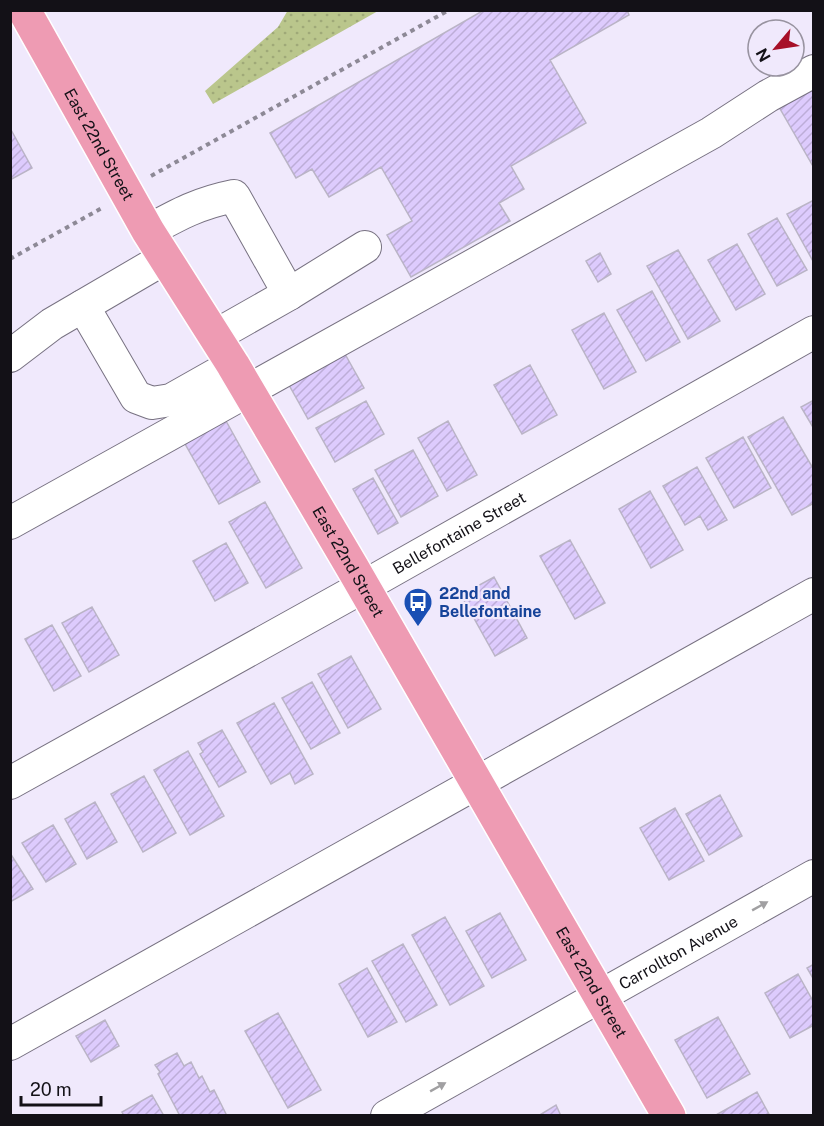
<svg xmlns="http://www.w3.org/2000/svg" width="824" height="1126" viewBox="0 0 824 1126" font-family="'Public Sans',sans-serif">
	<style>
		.grass { fill: url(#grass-dots) }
		.building { fill: url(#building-hatch); stroke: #bab4c6; stroke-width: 1.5 }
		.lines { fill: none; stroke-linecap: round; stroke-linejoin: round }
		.minor-casing { stroke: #787282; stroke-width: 34 }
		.major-casing { stroke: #fff; stroke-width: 36 }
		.path { stroke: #8d8996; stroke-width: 4; stroke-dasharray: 4.5 4.5; stroke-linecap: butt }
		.minor { stroke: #fff; stroke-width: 32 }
		.major { stroke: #ee9bb3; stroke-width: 33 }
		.oneway { fill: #a1a0a2 }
		.labels { text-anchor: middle; stroke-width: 4.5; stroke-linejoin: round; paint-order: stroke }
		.street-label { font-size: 16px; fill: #131117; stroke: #f0e9fc }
		.transit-label { font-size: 16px; font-weight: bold; fill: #164399; stroke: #f0e9fc; text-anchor: start }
	</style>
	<defs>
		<pattern id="grass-dots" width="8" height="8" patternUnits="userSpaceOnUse" patternTransform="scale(1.5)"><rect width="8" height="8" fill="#bac68c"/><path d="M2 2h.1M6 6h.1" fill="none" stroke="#9fa978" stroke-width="1.8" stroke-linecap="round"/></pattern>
		<pattern id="building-hatch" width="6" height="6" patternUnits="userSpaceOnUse" patternTransform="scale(1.5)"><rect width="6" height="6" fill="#ddcbfd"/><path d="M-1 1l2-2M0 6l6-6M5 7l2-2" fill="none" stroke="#bdadd8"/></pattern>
	</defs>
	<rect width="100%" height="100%" fill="#f0e9fc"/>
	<path class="grass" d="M288,10L378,11L213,104L205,91L278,27Z"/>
	<path class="building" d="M484,10H627L629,15L550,60L586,123L511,166L524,189L499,203L510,221L411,277L387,235L412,221L381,167L329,197L312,169L296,178L270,133Z
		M814,87V168L779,107Z
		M10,128L32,168L10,180Z
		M814,200V263L787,214Z
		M777,218L807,270L777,286L748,234Z
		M737,244L765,294L736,310L708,260Z
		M678,250L720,321L688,339L647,266Z
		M600,253L611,274L598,282L586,261Z
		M652,291L680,342L646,361L617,310Z
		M604,313L636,372L604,389L572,330Z
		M345,354L364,388L308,419L289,385Z
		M530,365L557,415L522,434L494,385Z
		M814,400V429L801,407Z
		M366,401L384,434L335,462L316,428Z
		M221,412L260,482L219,504L180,435Z
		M783,417L814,470V503L792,515L748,437Z
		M448,421L477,475L447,491L418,438Z
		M743,437L771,488L734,508L706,458Z
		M413,450L438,496L401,517L375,470Z
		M697,467L727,520L708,530L700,516L685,525L663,486Z
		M373,478L398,523L378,534L353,489Z
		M650,491L683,550L651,568L619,509Z
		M265,502L302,568L266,588L229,522Z
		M570,540L605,603L575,619L540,556Z
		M226,543L248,583L215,601L193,561Z
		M494,577L527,638L495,656L461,595Z
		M92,607L119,655L89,672L62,623Z
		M52,625L81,676L54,691L25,639Z
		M351,656L381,709L348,728L318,674Z
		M312,682L340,733L311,749L282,698Z
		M274,703L313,774L295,784L290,773L271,784L237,723Z
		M222,730L246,772L219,787L200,754L203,752L198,743Z
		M188,751L224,816L190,835L154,770Z
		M144,776L176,833L143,852L111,794Z
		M720,795L742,836L709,855L686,814Z
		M95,802L117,842L87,859L65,819Z
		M675,808L704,861L669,880L640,828Z
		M53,825L76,864L46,882L22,843Z
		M10,853L33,889L10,902Z
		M500,913L526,960L492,978L466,931Z
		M445,917L484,986L450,1005L412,935Z
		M403,944L437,1005L406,1022L372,961Z
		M814,964V980L807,968Z
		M367,968L397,1022L368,1037L339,984Z
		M798,974L814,1003V1025L790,1038L765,993Z
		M278,1013L321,1090L288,1108L245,1031Z
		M718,1017L750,1074L707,1098L675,1040Z
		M105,1020L119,1046L91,1062L76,1036Z
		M177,1053L184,1066L191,1062L199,1078L202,1076L210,1092L214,1090L227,1116H180L158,1074L160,1072L155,1065Z
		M757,1092L770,1116H716V1115Z
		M152,1095L164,1116H124L122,1112Z
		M556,1105L561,1116H538Z"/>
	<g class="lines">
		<g class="minor-casing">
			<g id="minor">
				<path d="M148,231C179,214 199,203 234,196L289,294L365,247"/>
				<path d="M83,306L136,397L152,403L171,400L233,365"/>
				<path d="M215,336L289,294"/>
				<path d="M10,356L52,324L165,258"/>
				<path d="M10,523L711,133L768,96L814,71"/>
				<path id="s1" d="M10,783L377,579L814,332"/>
				<path d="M10,1044L814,594"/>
				<path id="s2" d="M387,1116L814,876"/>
			</g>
		</g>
		<g class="major-casing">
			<g id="major">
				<path id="s3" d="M24,10L148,231L233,365L352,567L669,1116"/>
			</g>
		</g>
		<path class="path" d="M151,176L449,10
			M10,259L102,208"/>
		<use href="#minor" class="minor"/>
		<use href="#major" class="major"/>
	</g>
	<defs><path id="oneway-solid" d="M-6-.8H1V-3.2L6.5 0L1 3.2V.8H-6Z" transform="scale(1.5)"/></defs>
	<g class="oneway">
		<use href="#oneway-solid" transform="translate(760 906) rotate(-29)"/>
		<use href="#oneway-solid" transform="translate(438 1087) rotate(-29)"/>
	</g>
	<defs>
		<g id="bus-pin" transform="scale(1.5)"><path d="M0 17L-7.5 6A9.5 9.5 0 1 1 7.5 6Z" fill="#1a4fb4" stroke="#f0e9fc"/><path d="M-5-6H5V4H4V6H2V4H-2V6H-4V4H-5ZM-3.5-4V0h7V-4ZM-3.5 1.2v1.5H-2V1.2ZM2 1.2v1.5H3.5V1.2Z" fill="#fff"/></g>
	</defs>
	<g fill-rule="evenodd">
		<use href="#bus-pin" x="418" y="602"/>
	</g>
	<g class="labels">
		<g class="street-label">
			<text dy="6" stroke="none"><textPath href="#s3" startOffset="154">East 22nd Street</textPath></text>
			<text dy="6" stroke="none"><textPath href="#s1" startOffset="514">Bellefontaine Street</textPath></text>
			<text dy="6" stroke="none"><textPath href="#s3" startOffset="640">East 22nd Street</textPath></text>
			<text dy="6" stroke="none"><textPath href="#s2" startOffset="334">Carrollton Avenue</textPath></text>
			<text dy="6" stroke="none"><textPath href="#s3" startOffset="1126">East 22nd Street</textPath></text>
		</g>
		<g class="transit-label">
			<text x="439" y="599">22nd and<tspan x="439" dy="18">Bellefontaine</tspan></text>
		</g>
	</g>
	<rect width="824" height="1126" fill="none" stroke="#131117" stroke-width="24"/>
	<g transform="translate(776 48) rotate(241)"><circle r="28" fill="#f0e9fc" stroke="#9893a0" stroke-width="1.5"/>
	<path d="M0-4.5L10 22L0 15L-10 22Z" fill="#a70f28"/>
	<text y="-9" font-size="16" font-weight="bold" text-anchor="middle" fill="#131117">N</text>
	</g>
	<path d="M21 1096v9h80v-9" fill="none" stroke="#131117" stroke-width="3"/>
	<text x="30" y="1096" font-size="18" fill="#131117" stroke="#f0e9fc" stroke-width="4.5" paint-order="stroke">20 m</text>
</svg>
